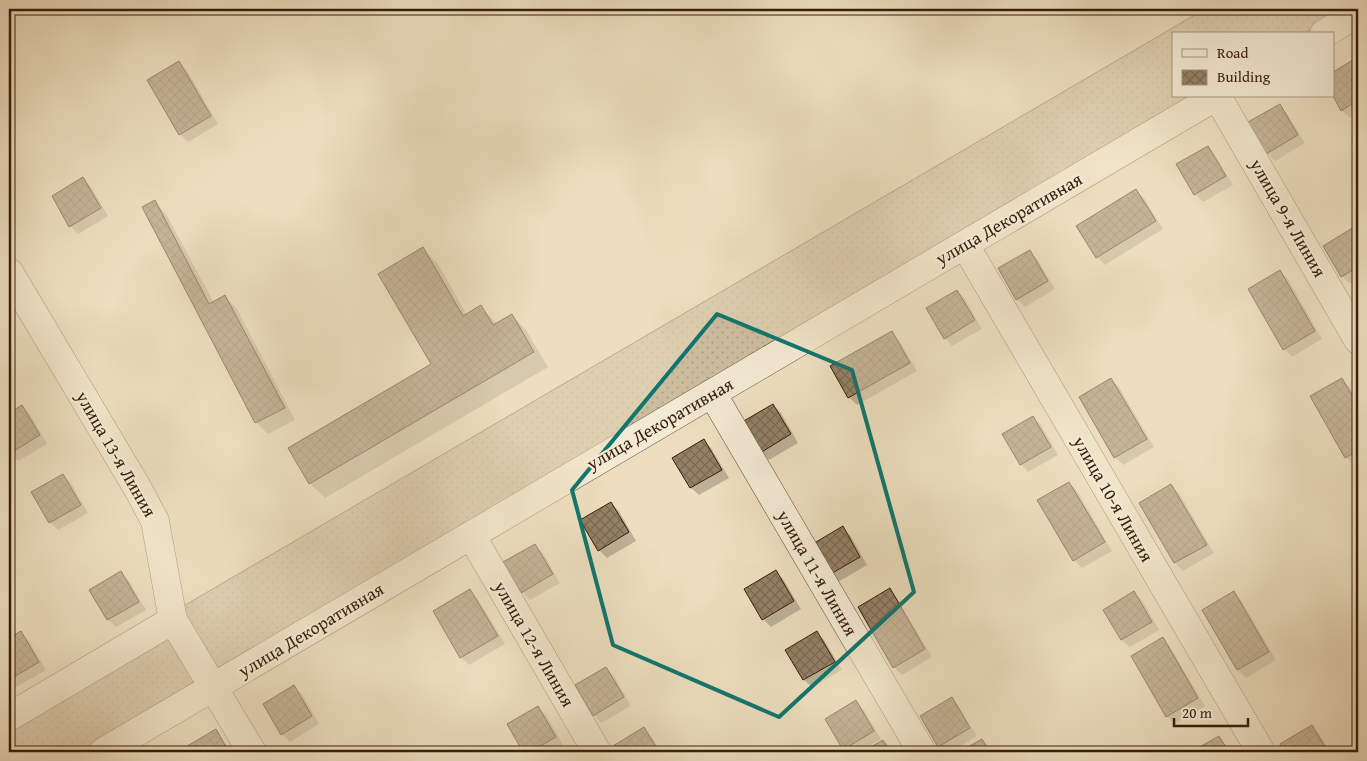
<svg xmlns="http://www.w3.org/2000/svg" width="1367" height="761" viewBox="0 0 1367 761" font-family="'Gentium Book Plus',serif">
	<style>
		.grass { fill: url(#grass-dots); stroke: #826d54 }
		.shadow { fill: #0003 }
		.building { fill: url(#building-cross-hatch); stroke: #371d08 }
		.lines { fill: none; stroke-linecap: round; stroke-linejoin: round }
		.minor-casing { stroke: #644d36; stroke-width: 29 }
		.minor { stroke: #f3ead5; stroke-width: 28 }
		.marked { fill: none; stroke: #0f766e; stroke-width: 4; stroke-linejoin: round }
		.labels { text-anchor: middle; stroke-width: 4.5; stroke-linejoin: round; paint-order: stroke }
		.street-label { font-size: 18px; fill: #371d08; stroke: #f3ead5 }
	</style>
	<defs>
		<pattern id="grass-dots" width="8" height="8" patternUnits="userSpaceOnUse" patternTransform="scale(1.25)"><rect width="8" height="8" fill="#cdbd9f"/><path d="M2 2h.1M6 6h.1" fill="none" stroke="#b1a287" stroke-width="1.8" stroke-linecap="round"/></pattern>
		<pattern id="building-cross-hatch" width="8" height="8" patternUnits="userSpaceOnUse" patternTransform="scale(1.25)"><rect width="8" height="8" fill="#958167"/><path d="M0 0l8 8M0 8l8-8" fill="none" stroke="#7a6953"/></pattern>
	</defs>
	<rect width="100%" height="100%" fill="#ecdebe"/>
	<filter id="stains"><feTurbulence type="fractalNoise" baseFrequency=".004" numOctaves="4"/><feColorMatrix values="0 0 0 0 .2 0 0 0 0 .09 0 0 0 0 .02 0 0 0 .5 -.17"/></filter>
	<radialGradient id="worn" r=".72"><stop offset=".6" stop-color="#630" stop-opacity="0"/><stop offset="1" stop-color="#630" stop-opacity=".3"/></radialGradient>
	<path class="grass" d="M1205,9H1345L1303,34H1173V96H1197L85,752H9V708Z"/>
	<path class="shadow" d="M1358,58V113L1350,118L1342,110L1333,74Z
		M179,62L187,70L218,124L188,142L180,134Z
		M1280,106L1287,114L1305,143L1275,161L1267,153Z
		M1208,147L1215,155L1233,185L1203,202L1195,194L1178,165Z
		M83,179L91,187L108,216L78,234L70,226Z
		M1136,191L1144,198L1163,229L1105,265L1097,257Z
		M155,202L166,214L214,303L225,297L237,309L295,420L268,434L256,422Z
		M1354,229L1358,233V279L1350,284L1342,276Z
		M423,249L438,264L467,315L481,307L497,324L511,315L526,330L548,367L325,498L310,483L433,364Z
		M1030,252L1037,259L1055,289L1025,307L1017,299Z
		M1280,271L1288,279L1322,339L1292,357L1284,349Z
		M957,291L965,299L982,329L952,346L945,338Z
		M892,333L899,340L917,371L857,405L849,397Z
		M1111,380L1119,387L1154,447L1123,465L1115,457Z
		M1342,380L1350,387L1358,402V462L1354,465L1346,457Z
		M773,405L781,413L798,443L769,460L761,452Z
		M22,406L30,414L47,444L18,461L9,451V414Z
		M1033,417L1041,425L1058,455L1028,472L1021,464Z
		M704,441L711,448L729,478L699,495L691,488L674,458Z
		M63,475L71,483L88,513L58,530L50,522Z
		M1069,483L1077,491L1112,551L1082,568L1074,560Z
		M1171,486L1179,493L1214,553L1183,571L1175,563L1141,503Z
		M611,503L619,511L636,541L607,558L599,550L582,521Z
		M842,528L850,535L867,565L838,582L830,575Z
		M535,545L543,553L560,583L530,600L522,592Z
		M776,572L783,579L801,609L771,627L763,619Z
		M121,573L129,581L146,610L116,627L108,620L91,590Z
		M890,590L897,598L932,657L902,675L894,667Z
		M470,591L478,599L505,644L469,665L461,657Z
		M1234,592L1241,600L1276,660L1246,678L1238,670L1204,610Z
		M1134,593L1142,600L1159,630L1130,647L1122,640L1105,610Z
		M21,633L29,641L46,670L16,687L9,680V640Z
		M817,633L824,640L842,670L812,687L804,680L787,650Z
		M1163,639L1170,647L1205,706L1175,724L1167,716Z
		M606,668L614,676L631,706L601,723L594,715Z
		M294,687L302,694L319,724L290,742L282,734Z
		M952,699L959,707L977,736L950,752H945L939,746Z
		M856,702L864,710L881,739L859,752H847L844,749Z
		M538,707L546,715L563,745L551,752H525L509,725Z
		M1312,727L1320,735L1330,752H1286L1282,744Z
		M644,729L652,737L661,752H618L614,746Z
		M215,731L231,752H188L186,748Z
		M1219,737L1231,752H1193Z
		M883,741L893,752H865Z
		M982,741L992,752H962Z"/>
	<path class="building" d="M1358,57V100L1341,111L1333,96V72Z
		M179,61L211,116L179,135L147,80Z
		M1280,104L1298,135L1266,154L1248,122Z
		M1208,146L1226,176L1194,195L1176,164Z
		M83,177L101,208L69,227L52,196Z
		M1136,189L1156,221L1096,258L1076,226Z
		M155,200L209,304L225,295L285,408L255,423L142,207Z
		M1354,227L1358,234V267L1341,277L1323,246Z
		M423,247L463,316L481,305L493,325L512,314L534,352L309,484L288,448L431,364L378,274Z
		M1030,250L1048,281L1016,300L998,268Z
		M1280,270L1315,331L1283,350L1248,289Z
		M957,290L975,320L944,339L926,308Z
		M892,331L910,363L848,398L830,366Z
		M1111,378L1147,439L1114,458L1079,397Z
		M1342,378L1358,406V450L1345,458L1310,396Z
		M773,404L791,434L760,453L742,422Z
		M22,405L40,435L9,454V413Z
		M1033,416L1051,447L1020,465L1002,434Z
		M704,439L722,470L690,488L672,458Z
		M63,474L81,505L49,523L31,492Z
		M1069,482L1105,542L1073,561L1037,500Z
		M1171,484L1207,545L1174,563L1139,503Z
		M611,502L629,532L598,551L580,520Z
		M843,526L860,557L829,575L811,545Z
		M535,544L553,574L521,593L503,562Z
		M776,570L794,601L762,620L744,589Z
		M121,571L139,602L107,620L89,590Z
		M890,588L925,649L893,668L858,607Z
		M470,589L498,636L460,658L433,611Z
		M1134,591L1152,622L1121,640L1103,610Z
		M1234,591L1269,652L1237,670L1202,610Z
		M21,631L39,662L9,680V638Z
		M817,631L835,662L803,680L785,650Z
		M1163,637L1198,698L1166,717L1131,656Z
		M606,667L624,697L593,716L575,685Z
		M294,685L312,716L281,735L263,704Z
		M952,697L970,728L938,747L920,716Z
		M856,700L874,731L843,750L825,719Z
		M538,706L556,737L530,752H523L507,724Z
		M1312,725L1328,752H1285L1280,744Z
		M644,727L659,752H616L613,746Z
		M216,729L229,752H187L184,748Z
		M1219,736L1229,752H1191Z
		M982,739L990,752H959Z
		M883,740L891,752H862Z"/>
	<g class="lines">
		<g class="minor-casing">
			<path id="minor" d="M1324,34L1358,13
				M1217,96L1358,340
				M965,245L1261,752
				M9,272L138,489L155,521L173,620L252,752
				M712,393L922,752
				M471,535L597,752
				M9,717L173,620
				M103,752L1217,96"/>
		</g>
		<use href="#minor" class="minor"/>
	</g>
	<path d="M0 0H1367V761H0ZM717,314L852,370L914,592L779,717L613,645L572,490Z" fill="#ecdebe" fill-opacity=".55" fill-rule="evenodd"/>
	<path class="marked" d="M717,314L852,370L914,592L779,717L613,645L572,490Z"/>
	<g class="labels">
		<g class="street-label">
			<text transform="translate(1288 218) rotate(60)" y="6">улица 9-я Линия</text>
			<text transform="translate(1009 219) rotate(-30)" y="6">улица Декоративная</text>
			<text transform="translate(660 424) rotate(-30)" y="6">улица Декоративная</text>
			<text transform="translate(116 454) rotate(60)" y="6">улица 13-я Линия</text>
			<text transform="translate(1113 499) rotate(60)" y="6">улица 10-я Линия</text>
			<text transform="translate(817 573) rotate(60)" y="6">улица 11-я Линия</text>
			<text transform="translate(311 630) rotate(-31)" y="6">улица Декоративная</text>
			<text transform="translate(534 644) rotate(60)" y="6">улица 12-я Линия</text>
		</g>
	</g>
	<rect width="1367" height="761" fill="none" stroke="#ecdebe" stroke-width="30"/>
	<rect x="10" y="10" width="1347" height="741" fill="none" stroke="#371d08" stroke-width="2.5"/>
	<rect x="15" y="15" width="1337" height="731" fill="none" stroke="#371d08"/>
	<rect x="1172" y="32" width="162" height="65" fill="#f3ead5" stroke="#a89883"/>
	<rect x="1182" y="49" width="25" height="8" fill="#f3ead5" stroke="#a89883"/>
	<text x="1217" y="58" font-size="15" fill="#371d08">Road</text>
	<rect x="1182" y="70" width="25" height="15" fill="url(#building-cross-hatch)" stroke="#a89883"/>
	<text x="1217" y="82" font-size="15" fill="#371d08">Building</text>
	<path d="M1174 718v8h74v-8" fill="none" stroke="#371d08" stroke-width="2.5"/>
	<text x="1182" y="718" font-size="15" fill="#371d08" stroke="#f3ead5" stroke-width="4" paint-order="stroke">20 m</text>
	<rect width="100%" height="100%" filter="url(#stains)"/>
	<rect width="100%" height="100%" fill="url(#worn)"/>
</svg>
